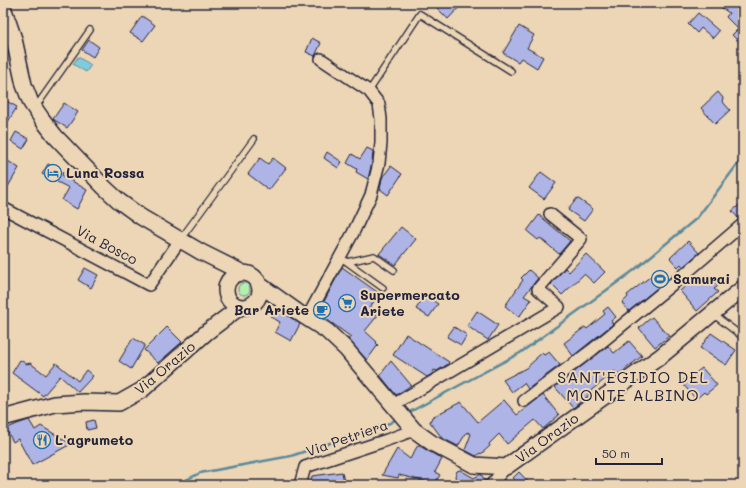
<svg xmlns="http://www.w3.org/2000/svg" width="746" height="488" viewBox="0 0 746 488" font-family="Mali,sans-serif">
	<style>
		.green { fill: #b3eeb2; stroke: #6a8876 }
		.water { fill: #7fcddc; stroke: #5a899c }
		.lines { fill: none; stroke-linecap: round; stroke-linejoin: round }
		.stream { stroke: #5a899c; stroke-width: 2.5 }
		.building { fill: #aeb5e6; stroke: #22223b }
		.lane-casing { stroke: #22223b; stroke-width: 8 }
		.street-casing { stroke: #22223b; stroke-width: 14 }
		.secondary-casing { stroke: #22223b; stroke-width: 18 }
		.lane { stroke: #edd6b5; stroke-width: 5.5 }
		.street { stroke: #edd6b5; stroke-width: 11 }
		.secondary { stroke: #edd6b5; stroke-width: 15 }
		.labels { text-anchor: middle; stroke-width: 4; stroke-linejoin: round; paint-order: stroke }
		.poi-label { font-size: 14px; font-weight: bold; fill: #22223b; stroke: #edd6b5; text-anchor: start }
		.street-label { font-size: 14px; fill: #22223b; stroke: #edd6b5 }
		.quarter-label { font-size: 16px; letter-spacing: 1px; fill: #22223b; stroke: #edd6b5 }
	</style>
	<rect width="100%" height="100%" fill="#edd6b5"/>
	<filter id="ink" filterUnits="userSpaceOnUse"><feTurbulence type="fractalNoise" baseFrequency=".025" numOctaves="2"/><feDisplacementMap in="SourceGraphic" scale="8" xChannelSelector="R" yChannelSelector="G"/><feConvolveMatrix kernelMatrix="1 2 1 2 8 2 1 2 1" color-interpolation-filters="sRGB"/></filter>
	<g filter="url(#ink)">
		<path class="green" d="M238 289a6 6 0 1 1 12 0a6 6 0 1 1-12 0Z"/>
		<path class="water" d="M78,57L91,65L86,72L73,64Z"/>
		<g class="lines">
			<path class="stream" d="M406,414L520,353L633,271L697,218L743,157
				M176,485L200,473L291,456L390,423L398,418"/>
		</g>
		<path class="building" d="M432,3H463L448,19Z
			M715,3H739L743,6V35L738,41L732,35L738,29L726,17L729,13Z
			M698,13L719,31L713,38L701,28L697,33L688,24Z
			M142,16L155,25L143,41L130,33Z
			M519,26L534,35L527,48L543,57L537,68L521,58L518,62L503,53Z
			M312,38L321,43L315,56L306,52Z
			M89,40L99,47L93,57L82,50Z
			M718,92L723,98L722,101L730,110L715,124L701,108Z
			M3,99L17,107L3,130Z
			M64,103L78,112L67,128L53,119Z
			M16,132L29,139L23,149L11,141Z
			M367,148L373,151L372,162L368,179L356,172L357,169L347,163L352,154L360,159Z
			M327,152L342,162L338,168L324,158Z
			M3,158L19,168L3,195Z
			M260,158L268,164L273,158L286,168L269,190L248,174Z
			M48,164L63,172L62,175L87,190L77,209L62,200L69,188L42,174Z
			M391,166L402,174L388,195L380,189L382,178Z
			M541,172L556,183L544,199L529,188Z
			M577,198L593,209L584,221L568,210Z
			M743,202V217L739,219L732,211Z
			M539,215L570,241L559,254L540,238L538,240L527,231Z
			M401,227L416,239L395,265L379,254Z
			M688,241L699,253L683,267L681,264L678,267L670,258Z
			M586,254L605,272L594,283L584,274L562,295L551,284L565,268L569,272Z
			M342,267L380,294L369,308L378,315L365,331L377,342L376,343L378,345L367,360L348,339L351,337L318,313Z
			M85,268L98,275L91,288L78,280Z
			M529,270L538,278L524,296L531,300L519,317L505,306L523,280L521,278Z
			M660,271L667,280L629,311L622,303L628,297L627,295L651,276L652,277Z
			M708,275L718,286L714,289L718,292L697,311L680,291L695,278L697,280L701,276L704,278Z
			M425,295L438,304L429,317L416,309Z
			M276,307L300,324L291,341L275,332L280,322L271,317Z
			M608,307L616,317L611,321L613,324L573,356L564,343L585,327L587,329L605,314L603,311Z
			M477,311L498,325L488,340L467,326Z
			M652,317L669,336L655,347L639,328Z
			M167,327L182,342L158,363L144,350Z
			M454,327L467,335L461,345L447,337Z
			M711,333L736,350L726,365L700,348Z
			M406,334L449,362L448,364L437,371L434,370L432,374L427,377L393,355Z
			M133,338L145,345L131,369L119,361Z
			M629,341L642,356L618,375L615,371L588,393L589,395L573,408L555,387L608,346L614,353Z
			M549,352L560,365L528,389L524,383L512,392L503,380L526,368L536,359V358L542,353L544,355Z
			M20,360L27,364L30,363L46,375L56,363L78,381L86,370L93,376L78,392L60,376L43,396L12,373Z
			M391,361L411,385L407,388L396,395L380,375Z
			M702,368L717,385L706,394L704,392L696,399L681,382L692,374L693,375Z
			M543,395L559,415L543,429L535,420L507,444L499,434L489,444L490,446L481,454L480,453L476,456L465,450L471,434L467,432L458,446L442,438L430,422L432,417L461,402L478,422L504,400L517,415Z
			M29,420L35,430L41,426L71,444L32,465L18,439L13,442L6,429L17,424Z
			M94,420L96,428L87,430L86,422Z
			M418,445L442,459L435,472L440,475L435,483L428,482L399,475L398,478L382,475L397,449L410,459Z
			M460,470L474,478L481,474L485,481L481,483L484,485H448L456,480L455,476L457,471Z
			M342,472L344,482H311L312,476Z
			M519,472L531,485H519L513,478Z"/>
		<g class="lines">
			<g class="lane-casing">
				<path id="lane" d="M369,91L420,14L511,71
					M35,108L90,30
					M180,240L254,139
					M340,257L383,288
					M347,262L374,256L394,270
					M713,314L743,337"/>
			</g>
			<g class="street-casing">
				<path id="street" d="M3,208L149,285L180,240
					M307,318L353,233L371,195L379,163L381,143V119L379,104L369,91L321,59
					M524,401L592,350L686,273L743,224
					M393,405L559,307L538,289L581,239L550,214
					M300,485L305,467L387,440L414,430
					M491,485L506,467"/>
			</g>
			<g class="secondary-casing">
				<path id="secondary" d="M3,7L14,39L24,85L31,103L42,119L55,136L104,187L119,201L141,217L201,252L243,273
					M226 290a17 17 0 1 1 34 0a17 17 0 1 1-34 0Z
					M260,285L302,315L327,331L346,349L414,430L432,443L474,465L506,467L661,356L743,288
					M3,418L55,404L84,402L119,403L142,390L207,332L240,307"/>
			</g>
			<use href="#lane" class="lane"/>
			<use href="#street" class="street"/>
			<use href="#secondary" class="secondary"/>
		</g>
	</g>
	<defs>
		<g id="hotel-ring" transform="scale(0.9)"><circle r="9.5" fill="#edd6b5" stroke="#1f6fb2" stroke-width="1.5"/><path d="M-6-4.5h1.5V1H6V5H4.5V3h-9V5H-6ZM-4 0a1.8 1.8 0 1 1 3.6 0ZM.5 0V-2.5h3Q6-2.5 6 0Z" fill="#1f6fb2"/></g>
		<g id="stadium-ring" transform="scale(0.9)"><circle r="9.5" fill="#edd6b5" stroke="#1f6fb2" stroke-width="1.5"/><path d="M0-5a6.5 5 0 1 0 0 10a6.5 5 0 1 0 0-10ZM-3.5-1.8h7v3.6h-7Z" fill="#1f6fb2"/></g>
		<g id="supermarket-ring" transform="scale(0.9)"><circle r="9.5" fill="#edd6b5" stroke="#1f6fb2" stroke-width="1.5"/><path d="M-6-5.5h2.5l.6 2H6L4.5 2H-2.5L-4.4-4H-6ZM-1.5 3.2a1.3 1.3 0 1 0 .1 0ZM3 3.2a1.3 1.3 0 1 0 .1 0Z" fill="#1f6fb2"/></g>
		<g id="cafe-ring" transform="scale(0.9)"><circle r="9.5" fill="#edd6b5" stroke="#1f6fb2" stroke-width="1.5"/><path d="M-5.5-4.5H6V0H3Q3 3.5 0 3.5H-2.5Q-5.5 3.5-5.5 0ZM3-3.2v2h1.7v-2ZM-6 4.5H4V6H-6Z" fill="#1f6fb2"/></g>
		<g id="restaurant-ring" transform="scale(0.9)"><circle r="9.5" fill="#edd6b5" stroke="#1f6fb2" stroke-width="1.5"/><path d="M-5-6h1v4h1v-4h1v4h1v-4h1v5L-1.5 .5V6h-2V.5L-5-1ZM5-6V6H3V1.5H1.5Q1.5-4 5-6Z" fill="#1f6fb2"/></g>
	</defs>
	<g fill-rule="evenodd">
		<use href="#hotel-ring" x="53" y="173"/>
		<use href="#stadium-ring" x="660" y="279"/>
		<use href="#supermarket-ring" x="347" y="303"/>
		<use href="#cafe-ring" x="322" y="310"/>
		<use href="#restaurant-ring" x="42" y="440"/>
	</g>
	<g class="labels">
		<g class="poi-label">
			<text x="66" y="178">Luna Rossa</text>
			<text x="673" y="284">Samurai</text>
			<text x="360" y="300">Supermercato<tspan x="360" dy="16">Ariete</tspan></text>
			<text x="309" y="315" text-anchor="end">Bar Ariete</text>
			<text x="55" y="445">L'agrumeto</text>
		</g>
		<g class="street-label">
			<text transform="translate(107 245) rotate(28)" y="5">Via Bosco</text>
			<text transform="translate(165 368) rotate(-40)" y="5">Via Orazio</text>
			<text transform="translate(347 438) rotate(-19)" y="5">Via Petriera</text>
			<text transform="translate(547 438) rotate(-36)" y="5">Via Orazio</text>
		</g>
		<g class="quarter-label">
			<text x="633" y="383">SANT'EGIDIO DEL<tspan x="633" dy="18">MONTE ALBINO</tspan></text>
		</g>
	</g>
	<rect width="746" height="488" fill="none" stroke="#edd6b5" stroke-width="16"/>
	<rect x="8" y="8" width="730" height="472" fill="none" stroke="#22223b" stroke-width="1.5" filter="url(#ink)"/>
	<path d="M596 458v6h66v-6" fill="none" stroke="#22223b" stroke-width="2"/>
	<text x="602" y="458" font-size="12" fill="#22223b" stroke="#edd6b5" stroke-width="3" paint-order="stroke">50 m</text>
</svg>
